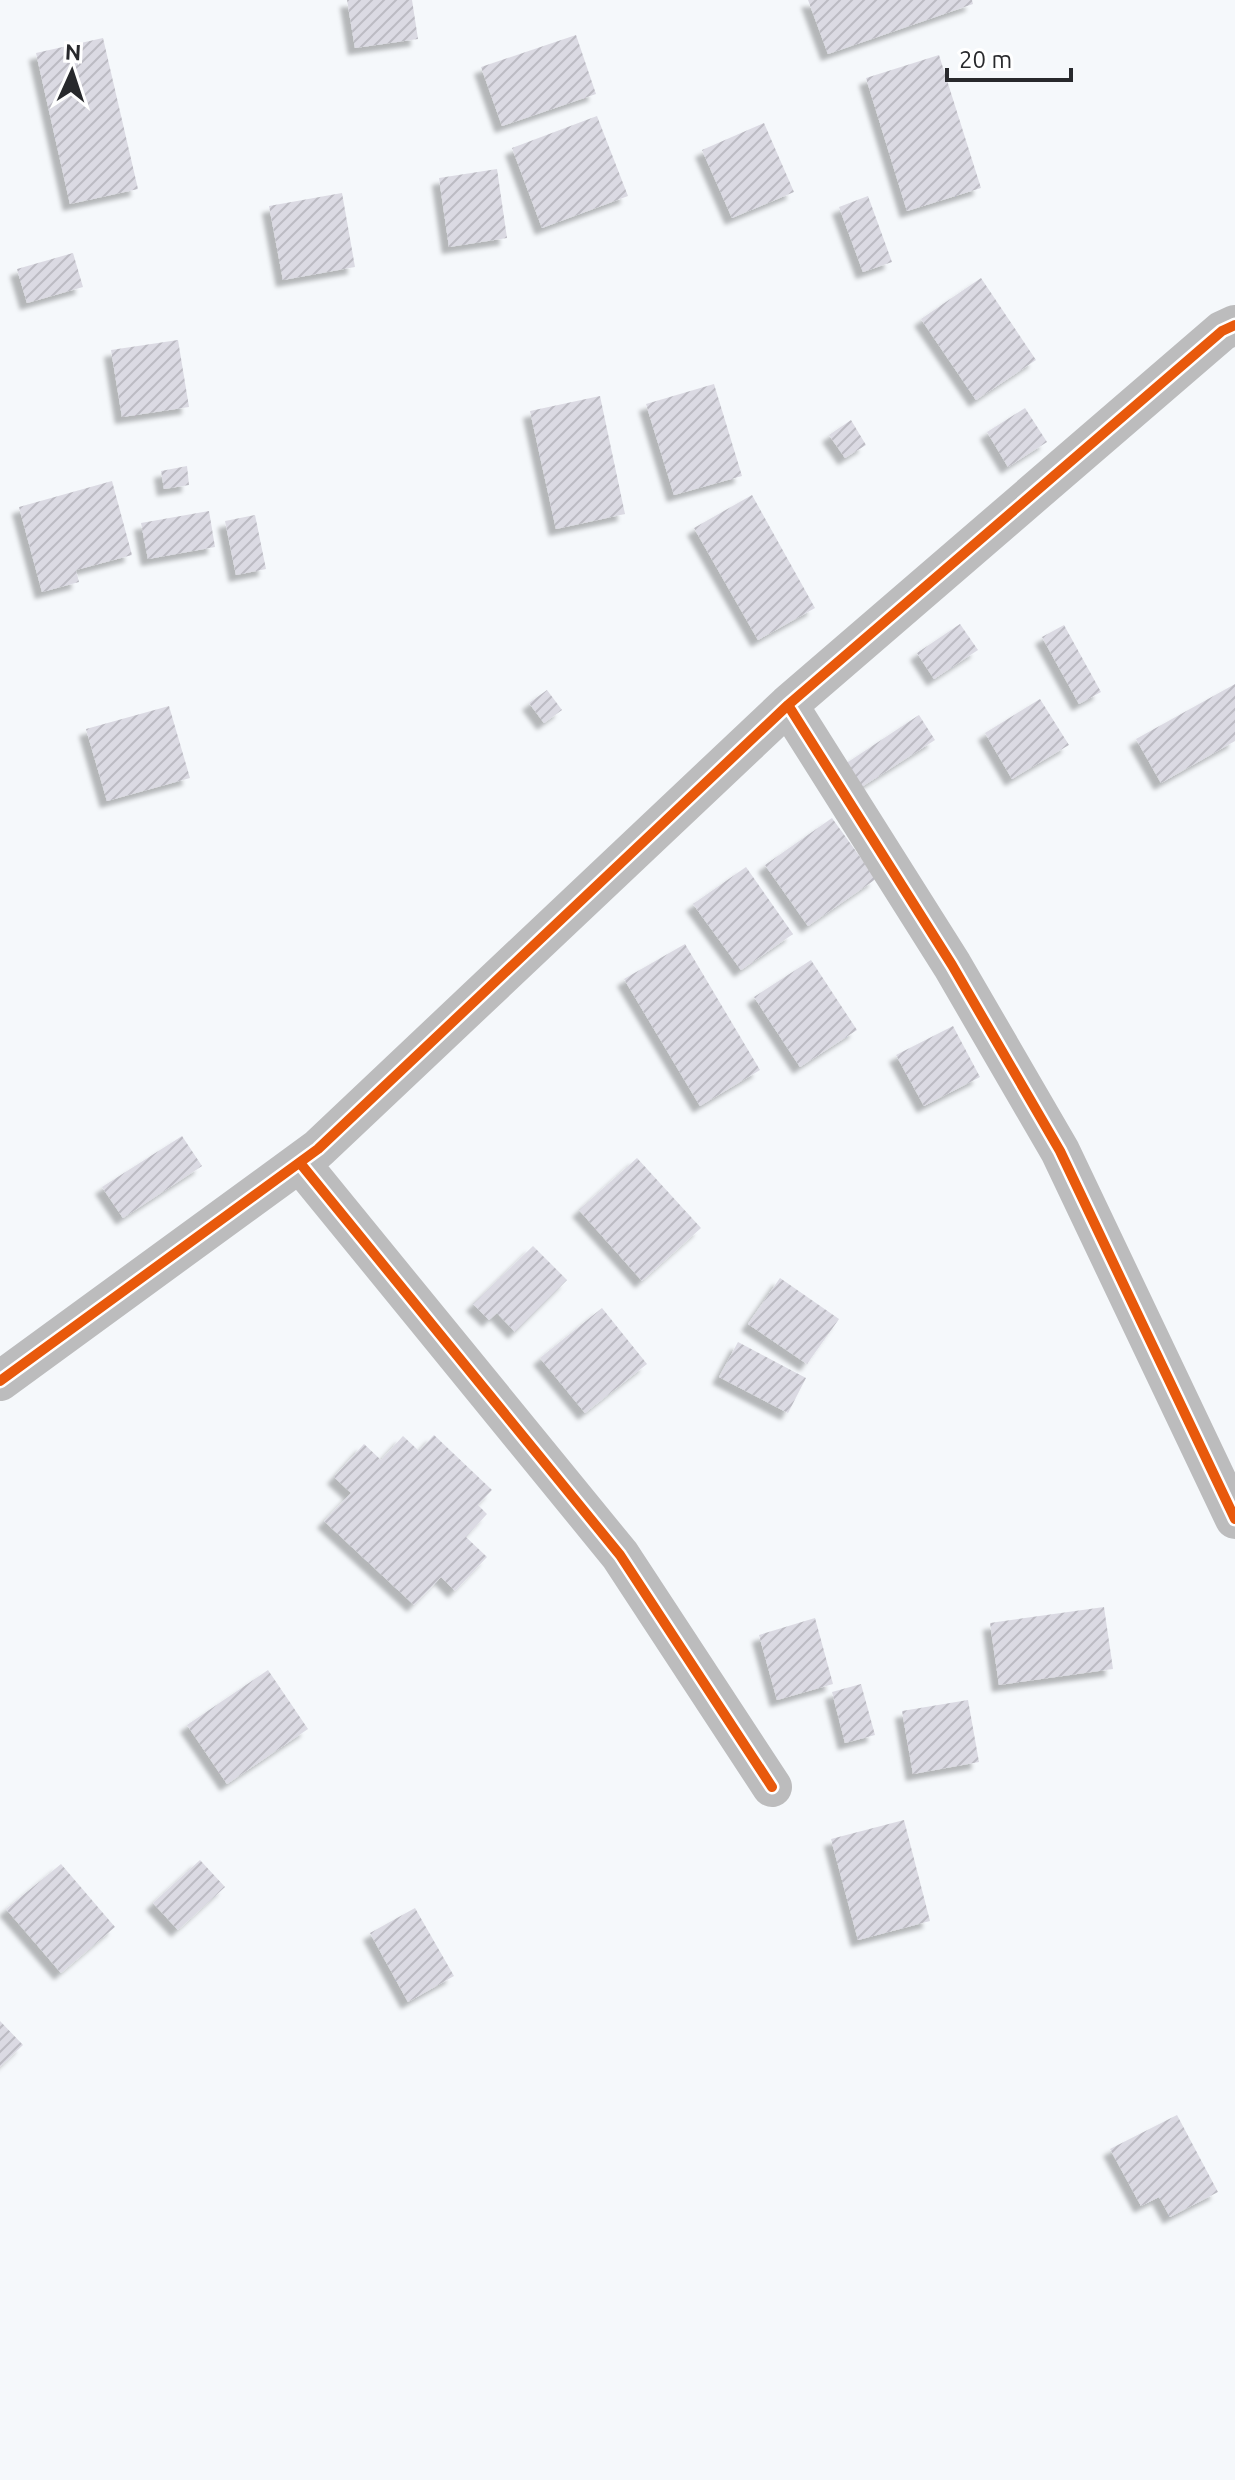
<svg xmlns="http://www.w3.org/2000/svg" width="1235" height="2480" viewBox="0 0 1235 2480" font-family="Ubuntu,sans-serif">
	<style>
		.building { fill: url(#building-hatch); filter: url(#shadow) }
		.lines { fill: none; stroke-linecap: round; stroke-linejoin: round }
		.minor { stroke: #bcbcbd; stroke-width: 40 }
		.cycleway-casing { stroke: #fff; stroke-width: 15 }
		.cycleway { stroke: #e8590c; stroke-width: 10 }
	</style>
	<defs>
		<pattern id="building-hatch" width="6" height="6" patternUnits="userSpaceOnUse" patternTransform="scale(2)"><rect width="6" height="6" fill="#dbdae3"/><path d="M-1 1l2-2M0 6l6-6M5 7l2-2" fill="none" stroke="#bcbbc3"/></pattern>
		<filter id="shadow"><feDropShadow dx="-7" dy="7" stdDeviation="2" flood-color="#0004"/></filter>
	</defs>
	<rect width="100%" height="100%" fill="#f5f8fb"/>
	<path class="building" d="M347,0H412L418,39L355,48Z
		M808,0H972L973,4L828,54Z
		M576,35L596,94L502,126L481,67Z
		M103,38L138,189L70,204L36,53Z
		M939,55L981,188L907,211L866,78Z
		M597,116L628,196L542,228L512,148Z
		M764,123L794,192L732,218L702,150Z
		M497,169L507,238L449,247L439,178Z
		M342,193L355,267L283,280L269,206Z
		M868,196L892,262L863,272L839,207Z
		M73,253L83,287L27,303L17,269Z
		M981,278L1036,360L976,400L921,319Z
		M178,340L189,407L122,417L111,350Z
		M714,384L742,476L674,495L646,404Z
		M600,396L625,514L556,529L530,411Z
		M1025,408L1047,442L1008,467L987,432Z
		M851,420L866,445L845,458L829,435Z
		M187,466L189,485L164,489L161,471Z
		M112,481L132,555L76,570L79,582L42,592L19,507Z
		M752,495L815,608L758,640L694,528Z
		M209,511L215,547L148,559L141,523Z
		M255,515L266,569L236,575L225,521Z
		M960,624L978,650L934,679L917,653Z
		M1064,625L1101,692L1079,704L1042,637Z
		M1235,684V741L1161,783L1136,739Z
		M547,690L562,710L544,723L529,703Z
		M1040,699L1069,745L1012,779L985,733Z
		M169,706L190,778L107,801L86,729Z
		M919,715L935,740L860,788L845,764Z
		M832,818L876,879L808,926L765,865Z
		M746,867L793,934L741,970L693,904Z
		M685,944L760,1070L700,1106L624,979Z
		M811,960L857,1030L800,1067L754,997Z
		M953,1026L980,1077L924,1106L896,1055Z
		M182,1136L202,1166L123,1218L102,1187Z
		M637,1158L701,1228L642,1281L579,1210Z
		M533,1246L567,1280L515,1332L497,1313L489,1320L473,1304Z
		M780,1278L839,1319L807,1364L748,1324Z
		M602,1308L647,1364L585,1413L540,1358Z
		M738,1342L806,1378L788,1413L719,1377Z
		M434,1435L492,1490L478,1505L487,1514L466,1537L487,1557L455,1591L441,1577L414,1605L324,1521L351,1493L334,1477L364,1444L381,1460L403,1436L419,1451Z
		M1104,1607L1113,1669L999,1685L990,1623Z
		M815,1618L833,1684L777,1700L759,1635Z
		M268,1670L308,1729L227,1784L187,1725Z
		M861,1684L875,1735L845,1743L832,1692Z
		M968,1700L979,1762L913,1774L902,1711Z
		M904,1820L930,1921L858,1940L831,1839Z
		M200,1860L225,1887L178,1930L153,1903Z
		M61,1864L115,1927L61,1973L6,1909Z
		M415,1908L454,1976L408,2002L370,1933Z
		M0,2021L23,2045L0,2067Z
		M1177,2115L1218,2192L1170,2217L1159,2197L1141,2206L1110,2149Z"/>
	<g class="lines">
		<path class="minor" d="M788,705L952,965L1060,1151L1235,1519
			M300,1163L620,1555L772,1787
			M0,1381L318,1149L788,705L1222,331L1235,325"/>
		<g class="cycleway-casing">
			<path id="cycleway" d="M788,705L952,965L1060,1151L1235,1519
				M300,1163L620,1555L772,1787
				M0,1381L318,1149L788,705L1222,331L1235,325"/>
		</g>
		<use href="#cycleway" class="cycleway"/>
	</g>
	<g transform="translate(72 72) rotate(3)" stroke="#ffffff" stroke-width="6" paint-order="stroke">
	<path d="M0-6L14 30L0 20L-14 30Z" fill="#28292c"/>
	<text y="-12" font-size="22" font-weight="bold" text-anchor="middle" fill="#28292c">N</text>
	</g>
	<path d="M947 68v12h124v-12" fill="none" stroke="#28292c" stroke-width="4"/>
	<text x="959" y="68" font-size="24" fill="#28292c" stroke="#ffffff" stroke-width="6" paint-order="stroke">20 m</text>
</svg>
